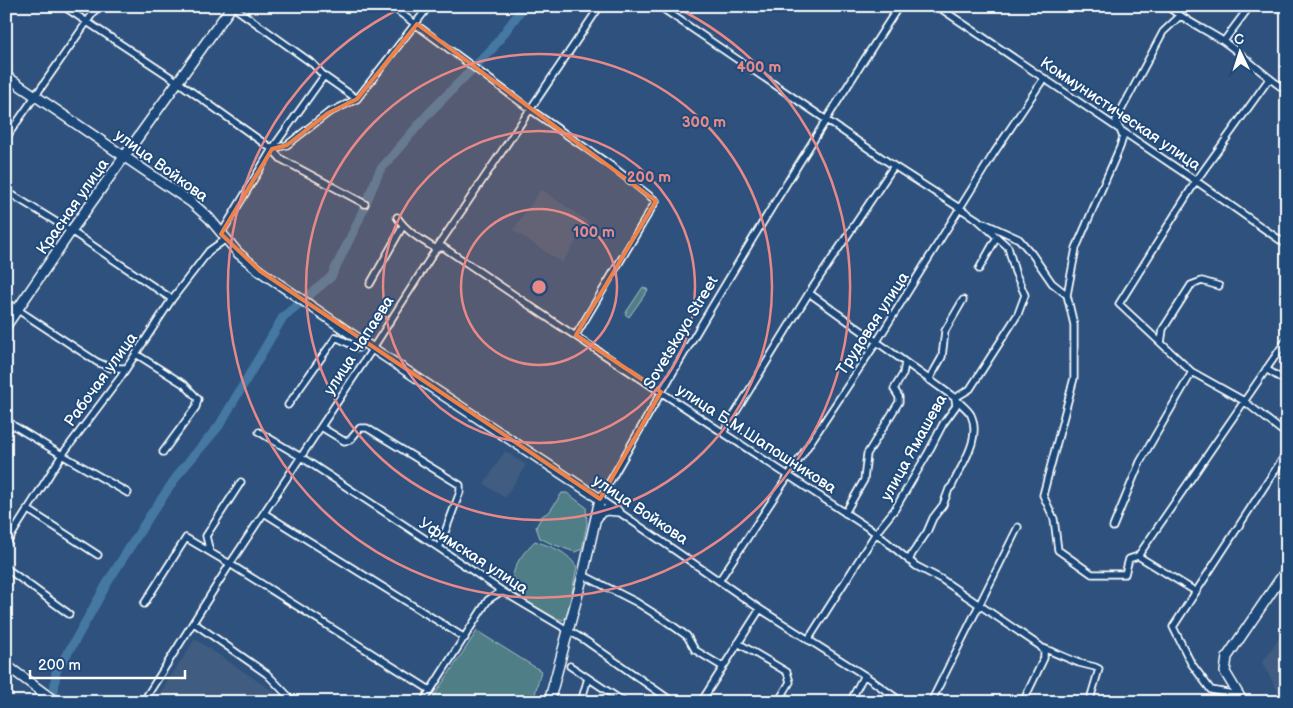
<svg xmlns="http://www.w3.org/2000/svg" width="1293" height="708" viewBox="0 0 1293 708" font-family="'Balsamiq Sans',sans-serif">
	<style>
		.built { fill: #3f5c80 }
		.green { fill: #507e87; stroke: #a8bec3 }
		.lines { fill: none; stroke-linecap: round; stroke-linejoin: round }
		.river { stroke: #4478a2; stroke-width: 9 }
		.street-casing { stroke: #fff; stroke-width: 9 }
		.secondary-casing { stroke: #fff; stroke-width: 12 }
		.street { stroke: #1f4a7a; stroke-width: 5.5 }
		.secondary { stroke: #1f4a7a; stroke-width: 9 }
		.marked { fill: #ee8249; fill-opacity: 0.2; stroke: #ee8249; stroke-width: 4; stroke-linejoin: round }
		.ring { fill: none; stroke: #e88989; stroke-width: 2.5 }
		.labels { text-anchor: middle; stroke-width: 4; stroke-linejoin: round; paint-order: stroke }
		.street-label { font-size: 16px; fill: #fff; stroke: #1f4a7a }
		.centre { fill: #e88989; stroke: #1f4a7a; stroke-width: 2.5 }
		.ring-label { font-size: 15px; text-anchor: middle; font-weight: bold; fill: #e88989; stroke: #1f4a7a; stroke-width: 4; stroke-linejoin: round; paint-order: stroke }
	</style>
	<rect width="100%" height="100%" fill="#2e527d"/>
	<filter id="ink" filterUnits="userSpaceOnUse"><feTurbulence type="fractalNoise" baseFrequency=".02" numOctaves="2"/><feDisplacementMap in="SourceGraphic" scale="10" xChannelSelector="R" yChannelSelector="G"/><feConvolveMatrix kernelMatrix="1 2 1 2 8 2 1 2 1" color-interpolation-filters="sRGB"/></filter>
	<g filter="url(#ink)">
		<path class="built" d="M541,189L589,222L562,263L513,230Z
			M505,451L526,465L505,498L484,484Z
			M1287,627V702H1284L1262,663Z
			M195,639L277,694L271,702H154Z"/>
		<path class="green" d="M643,287L648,290L629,317L625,314Z
			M562,493H567L586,507L587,524L582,549L575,552L552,544L540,538L536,527L542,516L550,511Z
			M535,541C554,548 565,550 577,567L567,616L563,620C515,608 493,581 535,541Z
			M477,631L541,671L533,702H430Z"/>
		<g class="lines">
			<path class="river" d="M53,702L56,671L72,646L109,580L151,514L180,472L219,426L283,317L331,277L357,224L380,170L428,114L493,48L524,6"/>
			<g class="street-casing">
				<path id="street" d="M63,6L178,82L272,149L281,159L365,204
					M232,6L313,64L324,76L357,99
					M391,6L531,110L613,167L656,201L576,335
					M659,6L894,166L978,220L1008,247L1015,272L1025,295L1018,314L970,389L955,398L956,406L943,424L928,453L895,509L876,533L808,640
					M899,6C794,167 695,332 600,499L760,609L864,675L902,702
					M937,6L1196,181L1287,245
					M1167,6C1184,20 1204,29 1223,41C1245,56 1264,76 1287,91
					M1224,41L1250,6
					M1269,79L1196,181L1119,304L1192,372L1244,401L1287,435
					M6,138L98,6
					M272,149L324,76
					M6,191L71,231L172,299
					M397,217C406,231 421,240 436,249L443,247L554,322L876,533L916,566L941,579L1040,646L1044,651V658L1023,702
					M984,223L1019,239L1032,254L1052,283L1067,295L1074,325V378L1043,495L1054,519L1058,550L1092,574H1125L1129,559L1138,556
					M221,234L272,149L287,145L328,113L357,99L429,6
					M979,269L997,237
					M370,284L403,226
					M809,293L955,398C959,403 968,409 971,415C982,439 961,465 952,486L949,489L943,505L933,518L927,532L912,554L909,561
					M1067,295L1076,248L1120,147L1123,137L1116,120L1163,32L1180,16
					M6,302L97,362L111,368H126
					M1161,343L1163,329L1191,285L1202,281L1219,286
					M136,354L185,385L198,399L196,407L163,452
					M1266,369L1287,382
					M929,380L942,357L945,331L963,300
					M288,405L336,337L358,348L363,342
					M6,421L62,455L128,493
					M321,427L344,441L350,440L360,428H367L460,485V492L439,548
					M6,432L12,424
					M259,432L301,457L439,548L502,591L586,641L673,702
					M723,433L809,293L894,166
					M27,509L98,555
					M264,513L465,638
					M845,513L864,480L867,454L899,402V397L894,389L903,374L905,363
					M1113,527L1140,462L1192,372
					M6,544L62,455L120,378L172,299L209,251L226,239
					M210,552L206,536L241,482
					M1138,556L1287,339
					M1138,556L1195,591
					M6,568L69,614
					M583,575L636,602L666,621L687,636L695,650L723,667
					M719,581L876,343L994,153L1044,78
					M144,604L186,538L230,564L430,690
					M194,623L267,674L294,702
					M738,643L787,672L790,682L778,702
					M1043,648L1079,663L1095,667L1099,669L1091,696
					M570,666L588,678
					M1238,695L1211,690L1191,663L1173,627L1287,452
					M143,702L230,564L373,348L436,249L600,6
					M423,702L488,600L502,591
					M581,702L588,678L624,702
					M701,702L760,609
					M850,702L864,675
					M931,702L1018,527"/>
			</g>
			<g class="secondary-casing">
				<path id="secondary" d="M6,76L191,202L209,218L238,253L260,271L363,342L600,499L583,575L549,702
					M6,326L71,231L232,6
					M596,519L601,512L607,510L617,511
					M6,665L56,702
					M1243,702L1225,672L1227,657L1287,569"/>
			</g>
			<use href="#street" class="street"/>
			<use href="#secondary" class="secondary"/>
		</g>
	</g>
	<path class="marked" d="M417,24L656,201L576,335L661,392L600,499L260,271L221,234L272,149L287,145L328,113L357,99Z"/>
	<g class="ring">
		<circle cx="539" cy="287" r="78"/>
		<circle cx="539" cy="287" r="156"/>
		<circle cx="539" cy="287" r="233"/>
		<path d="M673 6A311 311 0 1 1 405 6"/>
	</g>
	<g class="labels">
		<g class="street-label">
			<text transform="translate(1121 113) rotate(34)" y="6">Коммунистическая улица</text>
			<text transform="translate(162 165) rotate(36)" y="6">улица Войкова</text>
			<text transform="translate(72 206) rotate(-55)" y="6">Красная улица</text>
			<text transform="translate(872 323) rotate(-57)" y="6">Трудовая улица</text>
			<text transform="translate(680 332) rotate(-59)" y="6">Sovetskaya Street</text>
			<text transform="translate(358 345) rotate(-57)" y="6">улица Чапаева</text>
			<text transform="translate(100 379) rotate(-54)" y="6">Рабочая улица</text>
			<text transform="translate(757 438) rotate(33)" y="6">улица Б.М.Шапошникова</text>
			<text transform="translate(913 447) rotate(-61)" y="6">улица Ямашева</text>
			<text transform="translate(641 509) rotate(34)" y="6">улица Войкова</text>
			<text transform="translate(474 555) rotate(33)" y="6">Уфимская улица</text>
		</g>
	</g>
	<circle cx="539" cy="287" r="8" class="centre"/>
	<g class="ring-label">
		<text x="759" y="72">400 m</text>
		<text x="704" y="127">300 m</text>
		<text x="649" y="182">200 m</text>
		<text x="594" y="237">100 m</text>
	</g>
	<rect width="1293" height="708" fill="none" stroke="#1f4a7a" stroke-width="25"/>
	<rect x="12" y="12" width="1268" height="683" fill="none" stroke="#fff" stroke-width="2" filter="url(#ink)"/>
	<g transform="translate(1240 52) rotate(356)" stroke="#1f4a7a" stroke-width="4" paint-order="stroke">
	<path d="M0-4L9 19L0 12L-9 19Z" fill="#ffffff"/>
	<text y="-8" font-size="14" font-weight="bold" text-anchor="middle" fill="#ffffff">С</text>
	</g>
	<path d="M30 670v8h155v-8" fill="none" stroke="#ffffff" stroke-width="2.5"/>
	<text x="38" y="670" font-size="15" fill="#ffffff" stroke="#1f4a7a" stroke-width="4" paint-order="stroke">200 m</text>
</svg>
